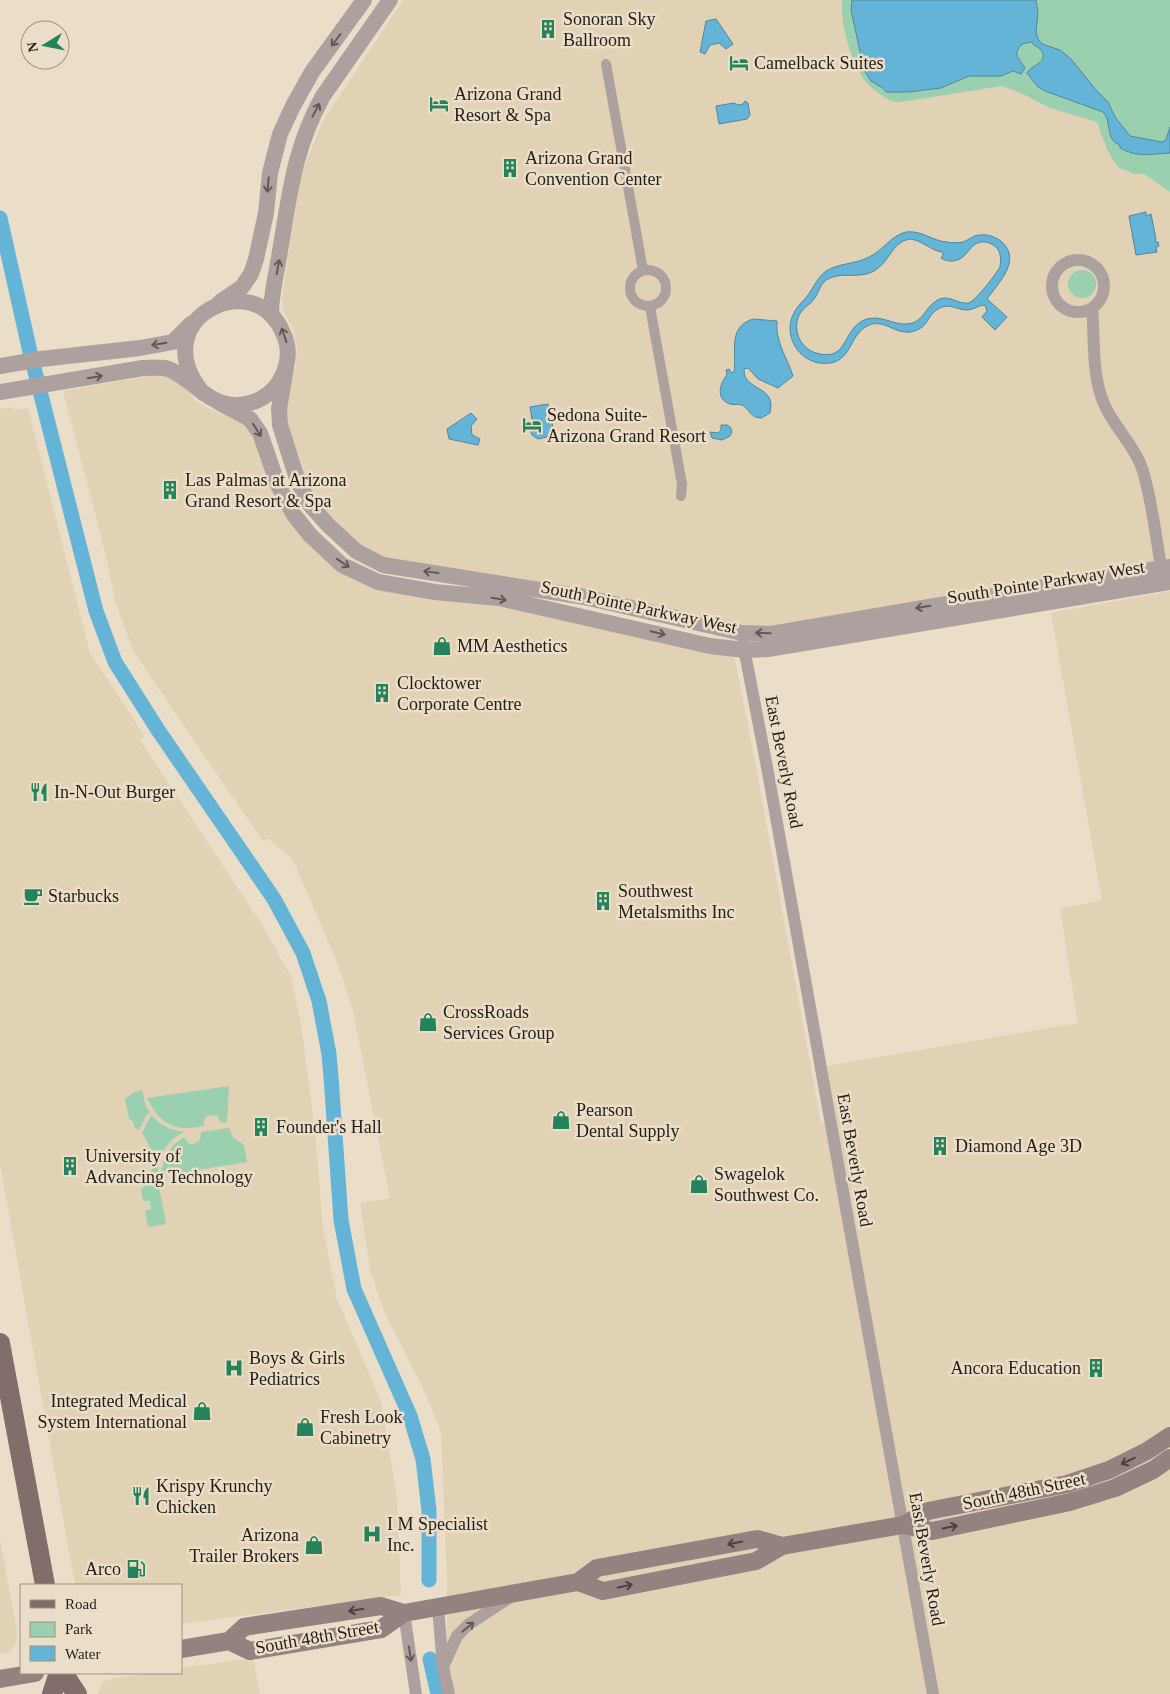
<svg xmlns="http://www.w3.org/2000/svg" width="1170" height="1694" viewBox="0 0 1170 1694" font-family="'Times New Roman',serif">
	<style>
		.built { fill: #e1d2b5 }
		.green { fill: #9acfb0 }
		.water { fill: #64b4d7; stroke: #50879d; fill-rule: evenodd }
		.lines { fill: none; stroke-linecap: round; stroke-linejoin: round }
		.canal { stroke: #64b4d7; stroke-width: 15 }
		.pedestrian { stroke: #ada1a0; stroke-width: 10 }
		.minor { stroke: #ada1a0; stroke-width: 12 }
		.tertiary { stroke: #ada1a0; stroke-width: 16 }
		.secondary { stroke: #948281; stroke-width: 18 }
		.primary { stroke: #826d6b; stroke-width: 20 }
		.oneway { stroke: #615a55 }
		.oneway2 { stroke: #4b423c }
		.labels { text-anchor: middle; stroke-width: 5; stroke-linejoin: round; paint-order: stroke }
		.poi-label { font-size: 18px; fill: #231f17; stroke: #eadec8; text-anchor: start }
		.street-label { font-size: 18px; fill: #231f17; stroke: #eadec8 }
	</style>
	<rect width="100%" height="100%" fill="#eadec8"/>
	<path class="built" d="M403,0H853L1003,80L1101,118L1170,170V561L773,628H756L525,579L406,566L385,560L348,540L317,502L303,473L287,422V406L296,364L297,347L293,329L284,312L282,298L301,174L324,119Z
		M159,374L172,378L184,386L194,398L202,405L224,415L240,419L251,429L264,467L344,570L492,601L732,656L735,660L754,756L821,1123L830,1122L821,1067L1078,1023L1060,909L1102,900L1051,613L1170,591V1694H453L447,1668V1576L441,1431L423,1388L385,1314L370,1269L360,1203L390,1198L353,1011L338,964L292,858L268,839L262,840L133,651L115,600L105,551L63,391Z
		M13,407L14,410L28,408L90,653L145,737L139,739L266,931L291,977L301,1024L315,1131L323,1229L337,1299L381,1401L397,1498L401,1595L181,1624V1585H75L0,1164V409Z
		M0,1540L17,1631V1641L11,1651L0,1654Z
		M253,1658L260,1694H97L103,1682L114,1678L150,1673H181V1668Z"/>
	<path class="green" d="M842,0H1170V192L1144,174H1135L1119,168L1108,152L1097,122L1050,108L1023,94L1002,86L901,102C893,103 886,99 880,94C875,90 869,86 865,81C850,59 841,26 842,0Z
		M1068 284a14 14 0 1 1 28 0a14 14 0 1 1-28 0Z
		M229,1086L227,1122L221,1123L217,1115L207,1116L204,1120V1126C175,1132 160,1125 147,1098Z
		M142,1090L146,1107L150,1112L146,1116L139,1130L135,1128L132,1120H130L128,1115L125,1098L129,1097L132,1093Z
		M151,1115C161,1126 171,1130 184,1132C166,1141 157,1157 158,1177H150C156,1158 152,1149 142,1133Z
		M229,1128L233,1137L244,1145L247,1162L161,1176C163,1156 168,1149 184,1137L189,1144H194L200,1140L201,1132Z
		M149,1180L158,1181L166,1224L148,1227L145,1211L151,1209L150,1201H143L141,1190Z"/>
	<path class="water" d="M852,0H1036L1038,12L1036,32L1038,39L1042,44L1060,50L1071,59L1096,90L1108,102L1115,117L1130,136L1162,142L1166,140L1170,127V153C1150,154 1139,158 1120,148V145C1104,139 1113,123 1103,112L1045,91L1038,87L1027,73C1031,65 1051,62 1040,49C1037,46 1034,46 1031,42L1022,44C1012,55 1019,58 1025,68L1021,74L1013,71L1001,76H969L941,88L908,92H886L883,88L871,81L864,70L851,10Z
		M716,19L733,44L726,49L719,43L710,45L705,54L700,52L706,21Z
		M745,101L748,103L750,115L747,119L719,124L716,106L734,103L738,105L743,104Z
		M1146,212V216L1151,214L1156,239L1155,242H1158L1159,246L1156,247L1157,252L1136,255L1129,216Z
		M906,232C922,230 932,241 947,242C952,243 958,243 963,242C969,240 973,235 980,235C988,234 996,237 1002,242C1022,261 998,283 987,299L1007,317L995,330L982,317L987,311L985,305C978,305 974,310 967,310C957,310 948,302 938,309C925,317 930,328 910,332C895,334 884,319 869,325C850,333 852,360 830,363C822,364 815,363 808,359C792,350 785,329 794,313C797,306 803,302 808,295C814,287 817,278 826,271C839,263 856,264 869,257C884,250 890,236 906,232ZM909,239C923,240 929,250 942,252L943,255L941,258C946,261 951,262 957,260C969,257 970,240 986,242C990,243 994,245 997,248C1001,253 1001,260 1000,267C996,274 975,302 968,303C956,304 948,293 936,301C924,309 923,323 907,324C893,325 882,315 867,319C841,327 850,363 816,353C799,348 791,327 801,312C804,307 811,304 814,299C820,291 820,282 830,278C844,272 860,279 874,271C890,262 891,243 909,239Z
		M753,319L777,321C775,342 787,357 793,376L778,388L758,379L748,368L744,369C743,392 777,384 770,413L761,418C750,418 750,409 742,405C738,404 734,405 730,404C715,399 720,383 727,375L726,370L729,369L732,373L734,372C737,352 727,327 753,319Z
		M548,404L554,432L551,436L538,439L532,435L530,428L533,425L530,407Z
		M471,413L477,419L471,426L472,435L480,439L478,445L449,439L447,429Z
		M721,425H727C732,427 733,432 730,436L722,440L712,438L710,432L718,433L721,430Z"/>
	<g class="lines">
		<path class="canal" d="M0,218L30,352L96,611L115,662L158,730L274,899L303,953L319,1001L329,1054L331,1077L341,1220L354,1289L410,1416L423,1459L429,1510V1580
			M430,1659L438,1694"/>
		<path class="pedestrian" d="M606,64L643,270
			M630 288a18 18 0 1 1 36 0a18 18 0 1 1-36 0Z
			M650,307L682,484L681,496"/>
		<path class="minor" d="M1052 286a26 26 0 1 1 52 0a26 26 0 1 1-52 0Z
			M1092,308C1095,340 1091,376 1105,406C1115,428 1134,445 1142,468C1153,502 1156,542 1163,577
			M743,643L767,767L933,1694
			M438,1607L443,1667L449,1694
			M404,1613L416,1694
			M443,1667L457,1636L469,1624L512,1596"/>
		<path class="tertiary" d="M220,302L242,287L251,274L256,259L266,213L270,173L280,134L293,106L312,72L364,0
			M271,315C271,293 277,272 280,251C290,193 294,148 323,96L390,0
			M0,366L41,359L140,348L173,342L191,324
			M286,368L279,409L280,425L298,482L311,506L328,525L356,551L383,565L584,597L742,633L771,634L1068,583L1170,567
			M0,392L143,368C153,368 165,366 173,371C195,382 209,405 236,405C255,405 274,394 282,377C289,362 290,347 283,333C255,264 142,319 203,393
			M218,402L250,419L260,433L278,485L294,515L310,535L342,565L378,582L435,592L499,598L710,646L745,650L768,649L1170,582"/>
		<path class="secondary" d="M903,1525L932,1531L1070,1502L1115,1488L1153,1470L1170,1458
			M578,1582L603,1591L756,1561L782,1546L903,1525L928,1511L1067,1484L1109,1470L1147,1451L1170,1436
			M229,1641L250,1651L381,1629L404,1613L578,1582L597,1568L757,1539L782,1546
			M181,1649L229,1641L244,1627L381,1606L404,1613
			M0,1679L35,1673"/>
		<path class="primary" d="M0,1343L45,1585
			M63,1673L77,1694
			M52,1694L59,1673"/>
	</g>
	<defs><path id="oneway-shaft" d="M-6 0H5M1.5-3L5.5 0L1.5 3" fill="none" stroke-width="1.6" stroke-linecap="round" stroke-linejoin="round" transform="scale(1.25)"/></defs>
	<g class="oneway">
		<use href="#oneway-shaft" transform="translate(336 40) rotate(127)"/>
		<use href="#oneway-shaft" transform="translate(316 110) rotate(-62)"/>
		<use href="#oneway-shaft" transform="translate(268 185) rotate(96)"/>
		<use href="#oneway-shaft" transform="translate(278 267) rotate(-79)"/>
		<use href="#oneway-shaft" transform="translate(284 335) rotate(-109)"/>
		<use href="#oneway-shaft" transform="translate(159 344) rotate(170)"/>
		<use href="#oneway-shaft" transform="translate(95 377) rotate(-10)"/>
		<use href="#oneway-shaft" transform="translate(257 430) rotate(57)"/>
		<use href="#oneway-shaft" transform="translate(343 563) rotate(34)"/>
		<use href="#oneway-shaft" transform="translate(431 572) rotate(-172)"/>
		<use href="#oneway-shaft" transform="translate(499 599) rotate(9)"/>
		<use href="#oneway-shaft" transform="translate(923 607) rotate(171)"/>
		<use href="#oneway-shaft" transform="translate(658 633) rotate(13)"/>
		<use href="#oneway-shaft" transform="translate(763 633) rotate(-179)"/>
		<use href="#oneway-shaft" transform="translate(468 1627) rotate(-39)"/>
		<use href="#oneway-shaft" transform="translate(410 1654) rotate(82)"/>
	</g>
	<g class="oneway2">
		<use href="#oneway-shaft" transform="translate(1128 1461) rotate(154)"/>
		<use href="#oneway-shaft" transform="translate(950 1527) rotate(-11)"/>
		<use href="#oneway-shaft" transform="translate(735 1543) rotate(169)"/>
		<use href="#oneway-shaft" transform="translate(625 1586) rotate(-12)"/>
		<use href="#oneway-shaft" transform="translate(356 1610) rotate(171)"/>
	</g>
	<defs>
		<g id="building-bare" transform="scale(1.5)"><path d="M-4-6H4V6H1V3H-1V6H-4ZM-2.5-4.3h1.7v1.8h-1.7ZM.8-4.3h1.7v1.8H.8ZM-2.5-1h1.7V.8h-1.7ZM.8-1h1.7V.8H.8Z" fill="#24835a" stroke="#eadec8" stroke-width="2.5" paint-order="stroke"/></g>
		<g id="hotel-bare" transform="scale(1.5)"><path d="M-6-4.5h1.5V1H6V5H4.5V3h-9V5H-6ZM-4 0a1.8 1.8 0 1 1 3.6 0ZM.5 0V-2.5h3Q6-2.5 6 0Z" fill="#24835a" stroke="#eadec8" stroke-width="2.5" paint-order="stroke"/></g>
		<g id="shop-bare" transform="scale(1.5)"><path d="M-5-2.5h2.3a2.7 3.5 0 0 1 5.4 0H5L5.5 6h-11ZM-1.5-2.5h3a1.5 2.3 0 0 0-3 0Z" fill="#24835a" stroke="#eadec8" stroke-width="2.5" paint-order="stroke"/></g>
		<g id="restaurant-bare" transform="scale(1.5)"><path d="M-5-6h1v4h1v-4h1v4h1v-4h1v5L-1.5 .5V6h-2V.5L-5-1ZM5-6V6H3V1.5H1.5Q1.5-4 5-6Z" fill="#24835a" stroke="#eadec8" stroke-width="2.5" paint-order="stroke"/></g>
		<g id="cafe-bare" transform="scale(1.5)"><path d="M-5.5-4.5H6V0H3Q3 3.5 0 3.5H-2.5Q-5.5 3.5-5.5 0ZM3-3.2v2h1.7v-2ZM-6 4.5H4V6H-6Z" fill="#24835a" stroke="#eadec8" stroke-width="2.5" paint-order="stroke"/></g>
		<g id="hospital-bare" transform="scale(1.5)"><path d="M-5-5h3v3.5h4V-5h3V5h-3V1.5h-4V5h-3Z" fill="#24835a" stroke="#eadec8" stroke-width="2.5" paint-order="stroke"/></g>
		<g id="fuel-bare" transform="scale(1.5)"><path d="M-5.5-6h7V0h2V4h1.3V-2.5L3-4.5l.8-.8L6-3V5H2.5V1h-1V6h-7ZM-4.2-4.7v3.2H.2V-4.7Z" fill="#24835a" stroke="#eadec8" stroke-width="2.5" paint-order="stroke"/></g>
	</defs>
	<g fill-rule="evenodd">
		<use href="#building-bare" x="548" y="29"/>
		<use href="#hotel-bare" x="739" y="63"/>
		<use href="#hotel-bare" x="439" y="104"/>
		<use href="#building-bare" x="510" y="168"/>
		<use href="#hotel-bare" x="532" y="425"/>
		<use href="#building-bare" x="170" y="490"/>
		<use href="#shop-bare" x="442" y="646"/>
		<use href="#building-bare" x="382" y="693"/>
		<use href="#restaurant-bare" x="39" y="792"/>
		<use href="#cafe-bare" x="33" y="896"/>
		<use href="#building-bare" x="603" y="901"/>
		<use href="#shop-bare" x="428" y="1022"/>
		<use href="#shop-bare" x="561" y="1120"/>
		<use href="#building-bare" x="261" y="1127"/>
		<use href="#building-bare" x="940" y="1146"/>
		<use href="#building-bare" x="70" y="1166"/>
		<use href="#shop-bare" x="699" y="1184"/>
		<use href="#hospital-bare" x="234" y="1368"/>
		<use href="#building-bare" x="1096" y="1368"/>
		<use href="#shop-bare" x="202" y="1411"/>
		<use href="#shop-bare" x="305" y="1427"/>
		<use href="#restaurant-bare" x="141" y="1496"/>
		<use href="#hospital-bare" x="372" y="1534"/>
		<use href="#shop-bare" x="314" y="1545"/>
		<use href="#fuel-bare" x="136" y="1569"/>
	</g>
	<g class="labels">
		<g class="poi-label">
			<text x="563" y="25">Sonoran Sky<tspan x="563" dy="21">Ballroom</tspan></text>
			<text x="754" y="69">Camelback Suites</text>
			<text x="454" y="100">Arizona Grand<tspan x="454" dy="21">Resort &amp; Spa</tspan></text>
			<text x="525" y="164">Arizona Grand<tspan x="525" dy="21">Convention Center</tspan></text>
			<text x="547" y="421">Sedona Suite-<tspan x="547" dy="21">Arizona Grand Resort</tspan></text>
			<text x="185" y="486">Las Palmas at Arizona<tspan x="185" dy="21">Grand Resort &amp; Spa</tspan></text>
			<text x="457" y="652">MM Aesthetics</text>
			<text x="397" y="689">Clocktower<tspan x="397" dy="21">Corporate Centre</tspan></text>
			<text x="54" y="798">In-N-Out Burger</text>
			<text x="618" y="897">Southwest<tspan x="618" dy="21">Metalsmiths Inc</tspan></text>
			<text x="48" y="902">Starbucks</text>
			<text x="443" y="1018">CrossRoads<tspan x="443" dy="21">Services Group</tspan></text>
			<text x="576" y="1116">Pearson<tspan x="576" dy="21">Dental Supply</tspan></text>
			<text x="276" y="1133">Founder's Hall</text>
			<text x="955" y="1152">Diamond Age 3D</text>
			<text x="85" y="1162">University of<tspan x="85" dy="21">Advancing Technology</tspan></text>
			<text x="714" y="1180">Swagelok<tspan x="714" dy="21">Southwest Co.</tspan></text>
			<text x="249" y="1364">Boys &amp; Girls<tspan x="249" dy="21">Pediatrics</tspan></text>
			<text x="1081" y="1374" text-anchor="end">Ancora Education</text>
			<text x="187" y="1407" text-anchor="end">Integrated Medical<tspan x="187" dy="21">System International</tspan></text>
			<text x="320" y="1423">Fresh Look<tspan x="320" dy="21">Cabinetry</tspan></text>
			<text x="156" y="1492">Krispy Krunchy<tspan x="156" dy="21">Chicken</tspan></text>
			<text x="387" y="1530">I M Specialist<tspan x="387" dy="21">Inc.</tspan></text>
			<text x="299" y="1541" text-anchor="end">Arizona<tspan x="299" dy="21">Trailer Brokers</tspan></text>
			<text x="121" y="1575" text-anchor="end">Arco</text>
		</g>
		<g class="street-label">
			<text transform="translate(1046 582) rotate(-9)" y="6">South Pointe Parkway West</text>
			<text transform="translate(639 607) rotate(12)" y="6">South Pointe Parkway West</text>
			<text transform="translate(784 762) rotate(79)" y="6">East Beverly Road</text>
			<text transform="translate(855 1160) rotate(80)" y="6">East Beverly Road</text>
			<text transform="translate(1024 1491) rotate(-12)" y="6">South 48th Street</text>
			<text transform="translate(927 1559) rotate(80)" y="6">East Beverly Road</text>
			<text transform="translate(317 1637) rotate(-10)" y="6">South 48th Street</text>
		</g>
	</g>
	<rect x="20" y="1584" width="162" height="90" fill="#eadec8" stroke="#9a9281"/>
	<rect x="30" y="1600" width="25" height="8" fill="#826d6b" stroke="#9a9281"/>
	<text x="65" y="1609" font-size="15" fill="#231f17">Road</text>
	<rect x="30" y="1622" width="25" height="15" fill="#9acfb0" stroke="#9a9281"/>
	<text x="65" y="1634" font-size="15" fill="#231f17">Park</text>
	<rect x="30" y="1646" width="25" height="15" fill="#64b4d7" stroke="#9a9281"/>
	<text x="65" y="1659" font-size="15" fill="#231f17">Water</text>
	<g transform="translate(45 45) rotate(260)"><circle r="24" fill="#eadec8" stroke="#9a9281"/>
	<path d="M0-4L9 19L0 12L-9 19Z" fill="#24835a"/>
	<text y="-8" font-size="14" font-weight="bold" text-anchor="middle" fill="#231f17">N</text>
	</g>
</svg>
